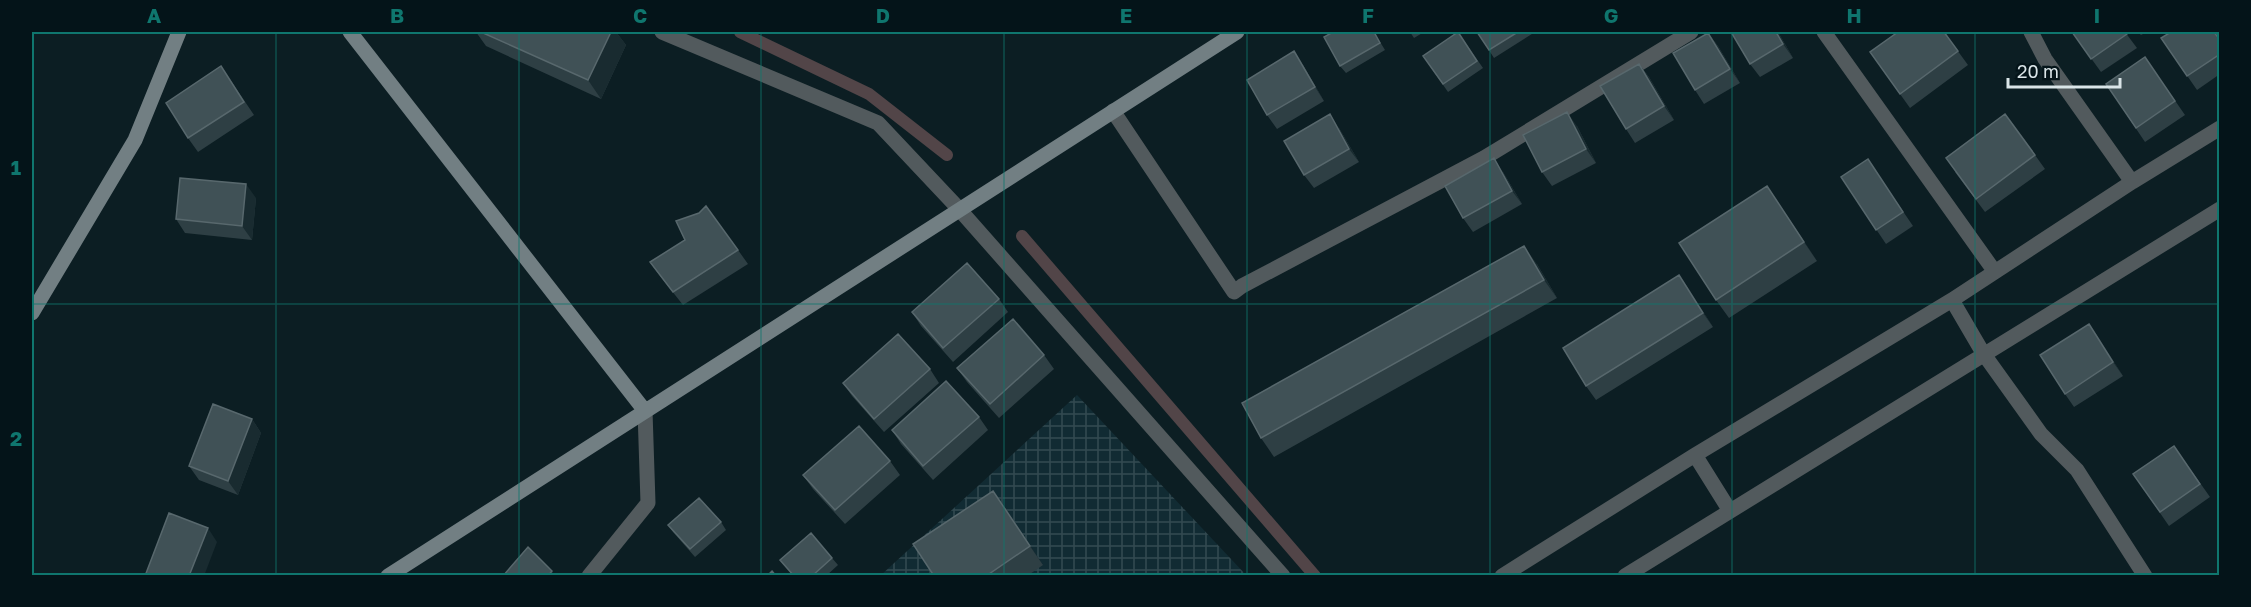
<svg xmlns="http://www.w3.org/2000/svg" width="2251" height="607" viewBox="0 0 2251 607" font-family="'Golos Text',sans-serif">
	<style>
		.industrial { fill: url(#industrial-grid) }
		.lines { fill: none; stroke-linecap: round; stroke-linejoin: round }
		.stream { stroke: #524548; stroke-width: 12 }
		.street { stroke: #525a5d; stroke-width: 15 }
		.secondary { stroke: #727f83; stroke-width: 15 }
		.wall { fill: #2e3f44 }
		.shaded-wall { fill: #192b30 }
		.building { fill: #405156; stroke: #58686d; stroke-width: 1.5 }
		.grid { fill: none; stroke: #0f766e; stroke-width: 1.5; stroke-opacity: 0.55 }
		.neatline { fill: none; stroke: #0f766e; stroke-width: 2 }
		.grid-label { font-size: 20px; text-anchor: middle; font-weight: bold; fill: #0f766e }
	</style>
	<defs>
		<pattern id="industrial-grid" width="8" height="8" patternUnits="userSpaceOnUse" patternTransform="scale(1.5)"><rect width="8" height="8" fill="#112b33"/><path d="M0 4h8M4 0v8" fill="none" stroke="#334a51"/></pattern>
	</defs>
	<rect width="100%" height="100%" fill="#0c1e23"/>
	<path class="industrial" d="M1077,395L1246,575L880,576Z"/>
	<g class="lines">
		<path class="stream" d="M740,32L869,94L947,155
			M1022,236L1315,576"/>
		<path class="street" d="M662,32L878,123L959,209L1283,576
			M1824,32L1995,272
			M2031,32L2045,59L2132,182
			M1113,111L1234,292L1242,286L1484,158L1691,32
			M1952,300L1983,353L2041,434L2077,470L2145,576
			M1695,455L1730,511
			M589,576L648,503L645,411
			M1502,576L1695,455L1952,300L2132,182L2220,128
			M1625,576L2220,209"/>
		<path class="secondary" d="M350,32L645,411
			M32,313L135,140L179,32
			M388,576L1237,32"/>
	</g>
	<path class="wall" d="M476,32H616L626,45L601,99L486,46Z
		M1333,32H1374L1385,50L1346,73L1340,66Z
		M1410,32H1424L1414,38Z
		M1458,32L1483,68L1448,92L1423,56Z
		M1477,32H1535L1494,58Z
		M1731,32H1778L1793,58L1760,77L1750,64Z
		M1944,32L1968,65L1910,108L1870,52Z
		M2072,32H2125L2137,48L2101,72Z
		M2138,32H2147L2141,35Z
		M1708,33L1718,46L1740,83L1704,104L1695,90Z
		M2161,38L2220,40V74L2197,90Z
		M2145,57L2185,115L2145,142L2106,84Z
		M1639,64L1649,77L1674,120L1635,143L1626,129Z
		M1303,65L1324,101L1277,129L1267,115Z
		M221,66L254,115L198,152L188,138Z
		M1577,126L1596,163L1552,186L1542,172Z
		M1339,128L1359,162L1314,188L1304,175Z
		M2035,155L2045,169L1985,212L1955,172Z
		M1503,172L1522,204L1473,232L1463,218Z
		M1877,173L1913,226L1886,244L1841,177Z
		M1767,186L1817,261L1729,318L1716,300Z
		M256,198L252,240L185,233L176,219Z
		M738,250L748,264L683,305L660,276L650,262Z
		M1537,264L1557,298L1274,457L1261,438Z
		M1679,275L1713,327L1596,400L1586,386Z
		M999,299L1008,312L953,362L921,326L912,312Z
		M2089,324L2123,376L2074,407L2065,394Z
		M1044,355L1054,369L999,418L967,382L957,368Z
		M930,369L939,383L884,432L852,396L843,383Z
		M979,417L988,430L933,480L901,444L892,430Z
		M252,419L261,433L238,495L199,480L189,466Z
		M2174,446L2210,497L2169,526L2133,474Z
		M890,461L900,475L845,524L813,489L803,475Z
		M993,491L1043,565L1027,576H934Z
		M721,522L726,530L695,557L673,532L668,525Z
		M832,558L838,565L826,576H793L780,560Z"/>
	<path class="shaded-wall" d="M611,32H616L626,45L601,99L588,80Z
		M1776,32H1778L1793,58L1783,44Z
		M1708,33L1718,46L1740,83L1730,69Z
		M1294,51L1303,65L1324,101L1315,87Z
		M1639,64L1649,77L1674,120L1664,106Z
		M1567,112L1577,126L1596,163L1586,149Z
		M1330,114L1339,128L1359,162L1349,149Z
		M1494,158L1503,172L1522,204L1512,191Z
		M246,184L256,198L252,240L242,226Z
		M1767,186L1780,205L1817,261L1804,242Z
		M1524,246L1537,264L1557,298L1544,280Z
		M1679,275L1689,289L1713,327L1703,313Z
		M2089,324L2099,338L2123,376L2113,362Z
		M252,419L261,433L238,495L228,481Z
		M993,491L1006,509L1043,565L1030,546Z
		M208,528L217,542L204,576H189Z
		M552,571L555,576H548Z"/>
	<path class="building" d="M481,32H611L588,80Z
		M1333,32H1374L1380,43L1340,66L1324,37Z
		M1458,32L1477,61L1443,84L1423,56Z
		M1477,32H1518L1489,50Z
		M1731,32H1776L1783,44L1750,64Z
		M1898,32H1944L1958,51L1900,94L1870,52Z
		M2072,32H2125L2127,34L2091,59Z
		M2171,32H2214L2220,40V54L2187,76L2161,38Z
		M1708,33L1730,69L1695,90L1673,53Z
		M1294,51L1315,87L1267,115L1247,80Z
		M2145,57L2175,101L2136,128L2106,84Z
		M1639,64L1664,106L1626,129L1600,86Z
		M221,66L244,102L188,138L166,103Z
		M1567,112L1586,149L1542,172L1523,135Z
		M1330,114L1349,149L1304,175L1284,141Z
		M2005,114L2035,155L1976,199L1946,158Z
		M1494,158L1512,191L1463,218L1445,186Z
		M1868,159L1903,212L1876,230L1841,177Z
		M180,178L246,184L242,226L176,219Z
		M1767,186L1804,242L1716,300L1679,243Z
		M706,206L738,250L673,292L650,262L685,240L676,221L699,213Z
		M1524,246L1544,280L1261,438L1242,403Z
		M967,263L999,299L943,348L912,312Z
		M1679,275L1703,313L1586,386L1563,348Z
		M1013,319L1044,355L990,404L957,368Z
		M2089,324L2113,362L2065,394L2040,355Z
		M898,334L930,369L874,419L843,383Z
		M946,381L979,417L923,466L892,430Z
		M213,404L252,419L228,481L189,466Z
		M859,426L890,461L835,510L803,475Z
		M2174,446L2200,484L2160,512L2133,474Z
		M993,491L1030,546L986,576H934L913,544Z
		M699,498L721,522L690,549L668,525Z
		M169,513L208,528L189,576H145Z
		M811,533L832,558L812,576H794L780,560Z
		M528,547L552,571L548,576H503Z
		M772,571L776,576H767Z"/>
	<path class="grid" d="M276,32V576M519,32V576M761,32V576M1004,32V576M1247,32V576M1490,32V576M1732,32V576M1975,32V576M32,304H2220"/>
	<rect width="2251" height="607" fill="none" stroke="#041419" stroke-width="66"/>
	<path d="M2008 78v9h112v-9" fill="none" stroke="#dae5e8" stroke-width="3"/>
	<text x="2017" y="78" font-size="18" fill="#dae5e8" stroke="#041419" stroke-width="4.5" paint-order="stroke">20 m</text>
	<rect x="33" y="33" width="2185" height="541" class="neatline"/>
	<g class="grid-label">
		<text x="154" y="23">A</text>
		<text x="397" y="23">B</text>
		<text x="640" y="23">C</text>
		<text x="883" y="23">D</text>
		<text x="1126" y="23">E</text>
		<text x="1368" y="23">F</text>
		<text x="1611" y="23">G</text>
		<text x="1854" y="23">H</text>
		<text x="2097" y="23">I</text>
		<text x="16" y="175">1</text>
		<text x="16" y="446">2</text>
	</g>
</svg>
